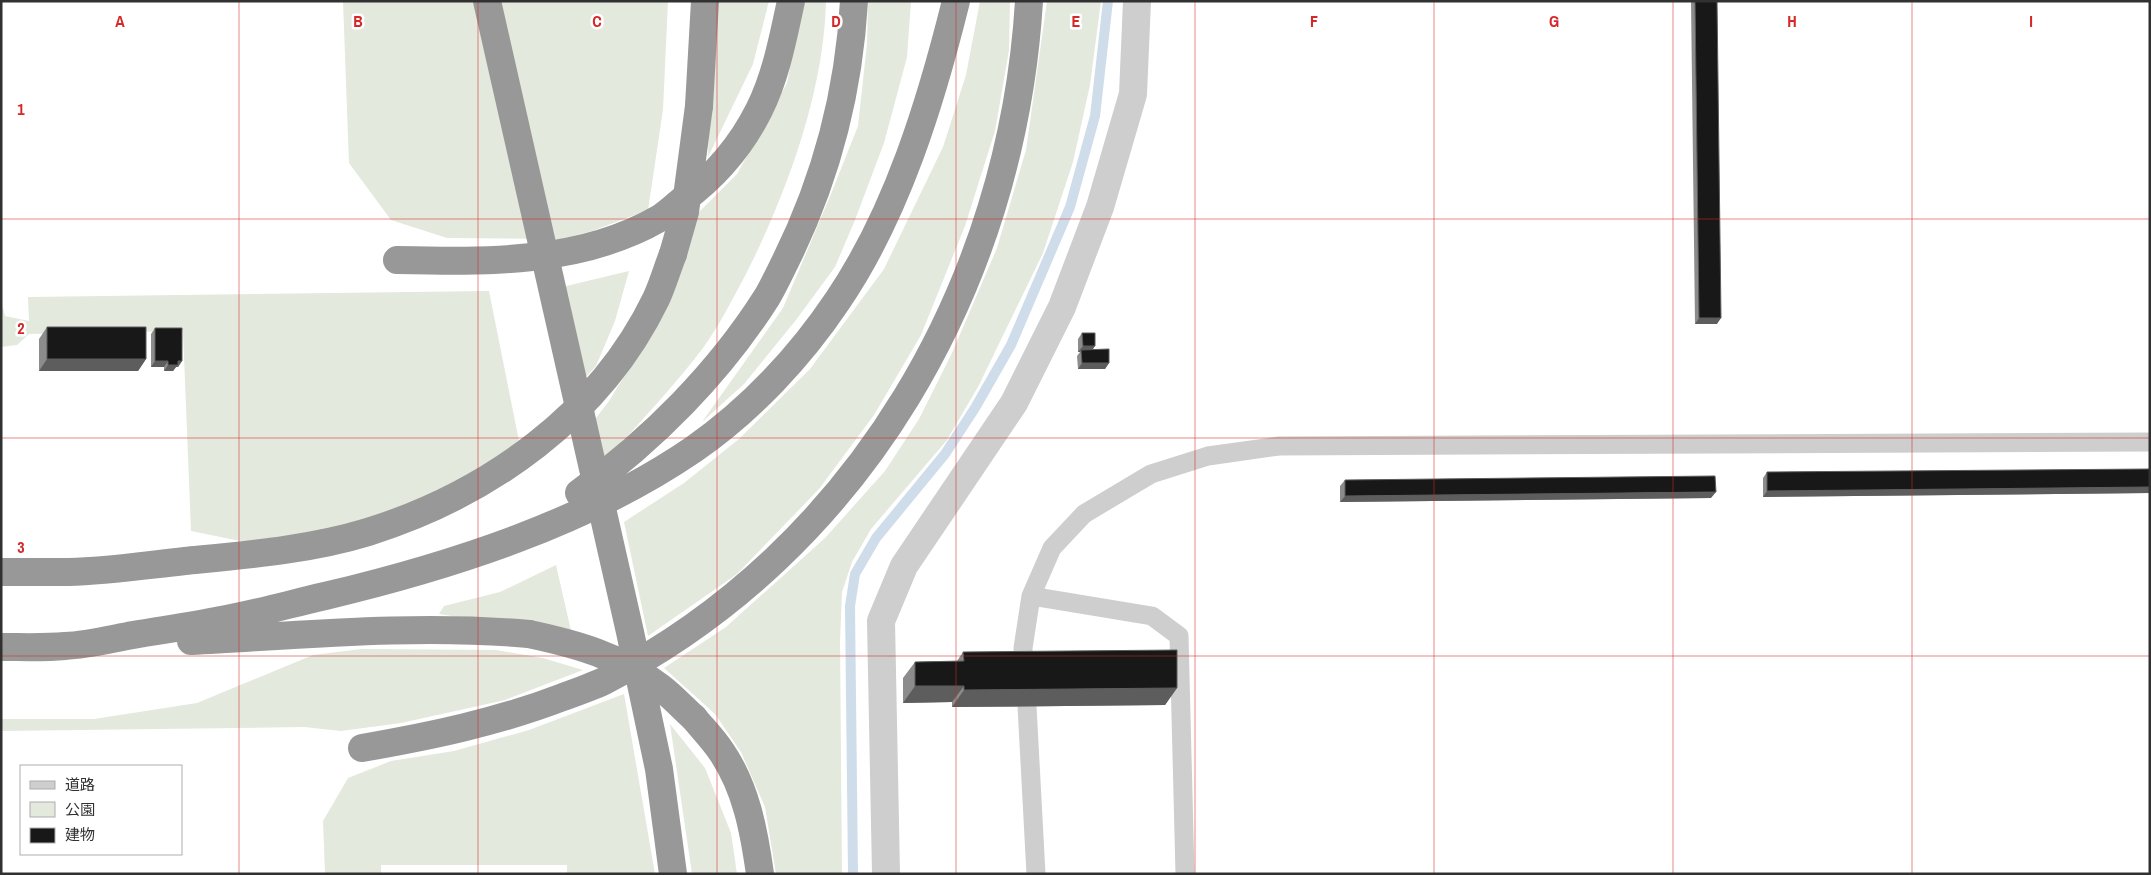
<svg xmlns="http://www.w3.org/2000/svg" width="2151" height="875" viewBox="0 0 2151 875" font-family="'Archivo Narrow','Noto Sans JP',sans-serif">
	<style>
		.green { fill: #e3e9dd }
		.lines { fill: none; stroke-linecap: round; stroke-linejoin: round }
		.stream { stroke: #cfddea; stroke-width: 10 }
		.lane { stroke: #cecece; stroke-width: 19 }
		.street { stroke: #cecece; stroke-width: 28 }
		.highway { stroke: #989898; stroke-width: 28 }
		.highway-bridge { stroke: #989898; stroke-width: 28 }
		.wall { fill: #8c8c8c }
		.shaded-wall { fill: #5d5d5d }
		.building { fill: #181818; stroke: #5d5d5d }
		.grid { fill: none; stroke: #d62828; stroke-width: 1; stroke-opacity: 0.55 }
		.grid-label { font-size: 16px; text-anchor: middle; font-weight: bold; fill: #d62828; stroke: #fff; stroke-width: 5; stroke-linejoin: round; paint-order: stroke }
	</style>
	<rect width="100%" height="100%" fill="#fff"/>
	<path class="green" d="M343,1H668L663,110L648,210L592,231L561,239L447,238L391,220L349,163Z
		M712,1H769L753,64L708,157Z
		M803,1H826C824,93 786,195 745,276C732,300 719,326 703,348C672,389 635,427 601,466L589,427L609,401L636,357L698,213L737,174L787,83Z
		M868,1H911L907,57L884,143L855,220L835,267L796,320L744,384L702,422L783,308L831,194L858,126L867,44Z
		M980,1H1010L1009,50L995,131L965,226L921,335L874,415L819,489L737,574L648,636L624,522L684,483L739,439L810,369L884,269L943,147L966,75Z
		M1047,1H1101L1090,85L1073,162L1043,253L979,385L947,440L871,529L852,562L842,592L840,641L842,874H776L765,807L741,752L715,714L664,668L726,627L825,538L885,471L919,419L952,353L997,248L1026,150Z
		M629,271L615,321L596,366L581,382L558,288Z
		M489,291L519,441L455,485L360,524L260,545L191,531L183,331L29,334L17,345L1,347V301L5,316L29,321L28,297Z
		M556,565L572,635L439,614L444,606L500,592Z
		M361,649L496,650L543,658L583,670L505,700L401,723L341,731L304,727L1,731V719H94L197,703L313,655Z
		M624,694L655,874H567V865H381V874H325L323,821L348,778L391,761L454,751L529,730Z
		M670,724L705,768L731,833L737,874H692Z"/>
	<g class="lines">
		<path class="stream" d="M853,874L850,606L855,574L876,538L945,454L975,408L1011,345L1070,207L1095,116L1108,1"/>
		<path class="lane" d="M1031,596L1152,616L1179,636L1185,874
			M1024,668L1023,648L1031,596L1052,548L1084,514L1151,474L1208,456L1279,446L2150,442
			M1027,706L1036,874"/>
		<path class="street" d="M886,874L881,621L904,566L1014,403L1062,307L1100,207L1133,94L1137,1"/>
		<path class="highway" d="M699,106L705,1
			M397,260C485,262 581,264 660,218C668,213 676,205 684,199C715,176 741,146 759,110C776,76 783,38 791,1
			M579,493C652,440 719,373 767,297C774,285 780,272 786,260C826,179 849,91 854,1
			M1,572C24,572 47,572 69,572C108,571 147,565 185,561C246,555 309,550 368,532C489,494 600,415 656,299C663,284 667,269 673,254
			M191,641C303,635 417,624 529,634
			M1,647C22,647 44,648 65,646C87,645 111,639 133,635C162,630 192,626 221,620C256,614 290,604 325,596C451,566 586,523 694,449C750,410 800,357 838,300C897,213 931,102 956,1
			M694,718C703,729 713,739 721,751C746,787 754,831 760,874
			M362,748C431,736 498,722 563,697C577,692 591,687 604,681C860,549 1012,284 1029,1"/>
		<path class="highway-bridge" d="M487,1L630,632L659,769L673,874
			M673,254L685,212L699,106
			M529,634C576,644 620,656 660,687C672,696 683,708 694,718"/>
	</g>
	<path class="wall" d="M1691,1H1717V324H1695Z
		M47,327L146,359L138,371H39V339Z
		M155,328L182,361L178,367H176L173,371H164V367H151V334Z
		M1082,333L1093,350L1109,363L1105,369H1078L1077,356L1080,352H1078V339Z
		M2150,469V493L1763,497V478L1767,472Z
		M1345,480L1711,498L1340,502V486Z
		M963,652L1177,688L1165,705L952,707V702L903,703V678L915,662L957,661Z"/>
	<path class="shaded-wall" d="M1699,318H1721L1717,324H1695Z
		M1083,346H1095L1091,352L1081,350L1080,352H1078Z
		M47,359H146L138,371H39Z
		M155,361H168L164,367H151Z
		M178,361H182L178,367H176L173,371H164L168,365Z
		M1082,363H1109L1105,369H1078Z
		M2150,487V493L1763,497L1767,491Z
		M1716,492L1711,498L1340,502L1345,496Z
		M915,686H964L952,702L903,703Z
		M1177,688L1165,705L952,707L964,690Z"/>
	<path class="building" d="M1695,1H1717L1721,318H1699Z
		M47,327H146V359H47Z
		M155,328H182V361H178V365H168V361H155Z
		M1082,333H1095V346H1083Z
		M1109,349V363H1082L1081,350Z
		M2150,469V487L1767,491V472Z
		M1715,476L1716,492L1345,496V480Z
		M1177,650V688L964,690V686H915V662L964,661L963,652Z"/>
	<path class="grid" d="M239,1V874M478,1V874M717,1V874M956,1V874M1195,1V874M1434,1V874M1673,1V874M1912,1V874M1,219H2150M1,438H2150M1,656H2150"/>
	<g class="grid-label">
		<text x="120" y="27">A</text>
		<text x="358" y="27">B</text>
		<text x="597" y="27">C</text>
		<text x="836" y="27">D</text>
		<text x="1076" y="27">E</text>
		<text x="1314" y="27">F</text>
		<text x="1554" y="27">G</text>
		<text x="1792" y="27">H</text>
		<text x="2031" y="27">I</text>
		<text x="21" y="115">1</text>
		<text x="21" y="334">2</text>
		<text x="21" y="553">3</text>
	</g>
	<rect width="2151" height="875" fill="none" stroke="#313131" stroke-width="5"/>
	<rect x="20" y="765" width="162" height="90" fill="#ffffff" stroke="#adadad"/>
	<rect x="30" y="781" width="25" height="8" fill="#cecece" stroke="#adadad"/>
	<text x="65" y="790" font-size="15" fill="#313131">道路</text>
	<rect x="30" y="802" width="25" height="15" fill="#e3e9dd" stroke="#adadad"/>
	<text x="65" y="815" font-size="15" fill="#313131">公園</text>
	<rect x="30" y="828" width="25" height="15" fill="#181818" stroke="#adadad"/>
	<text x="65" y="840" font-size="15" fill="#313131">建物</text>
</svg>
